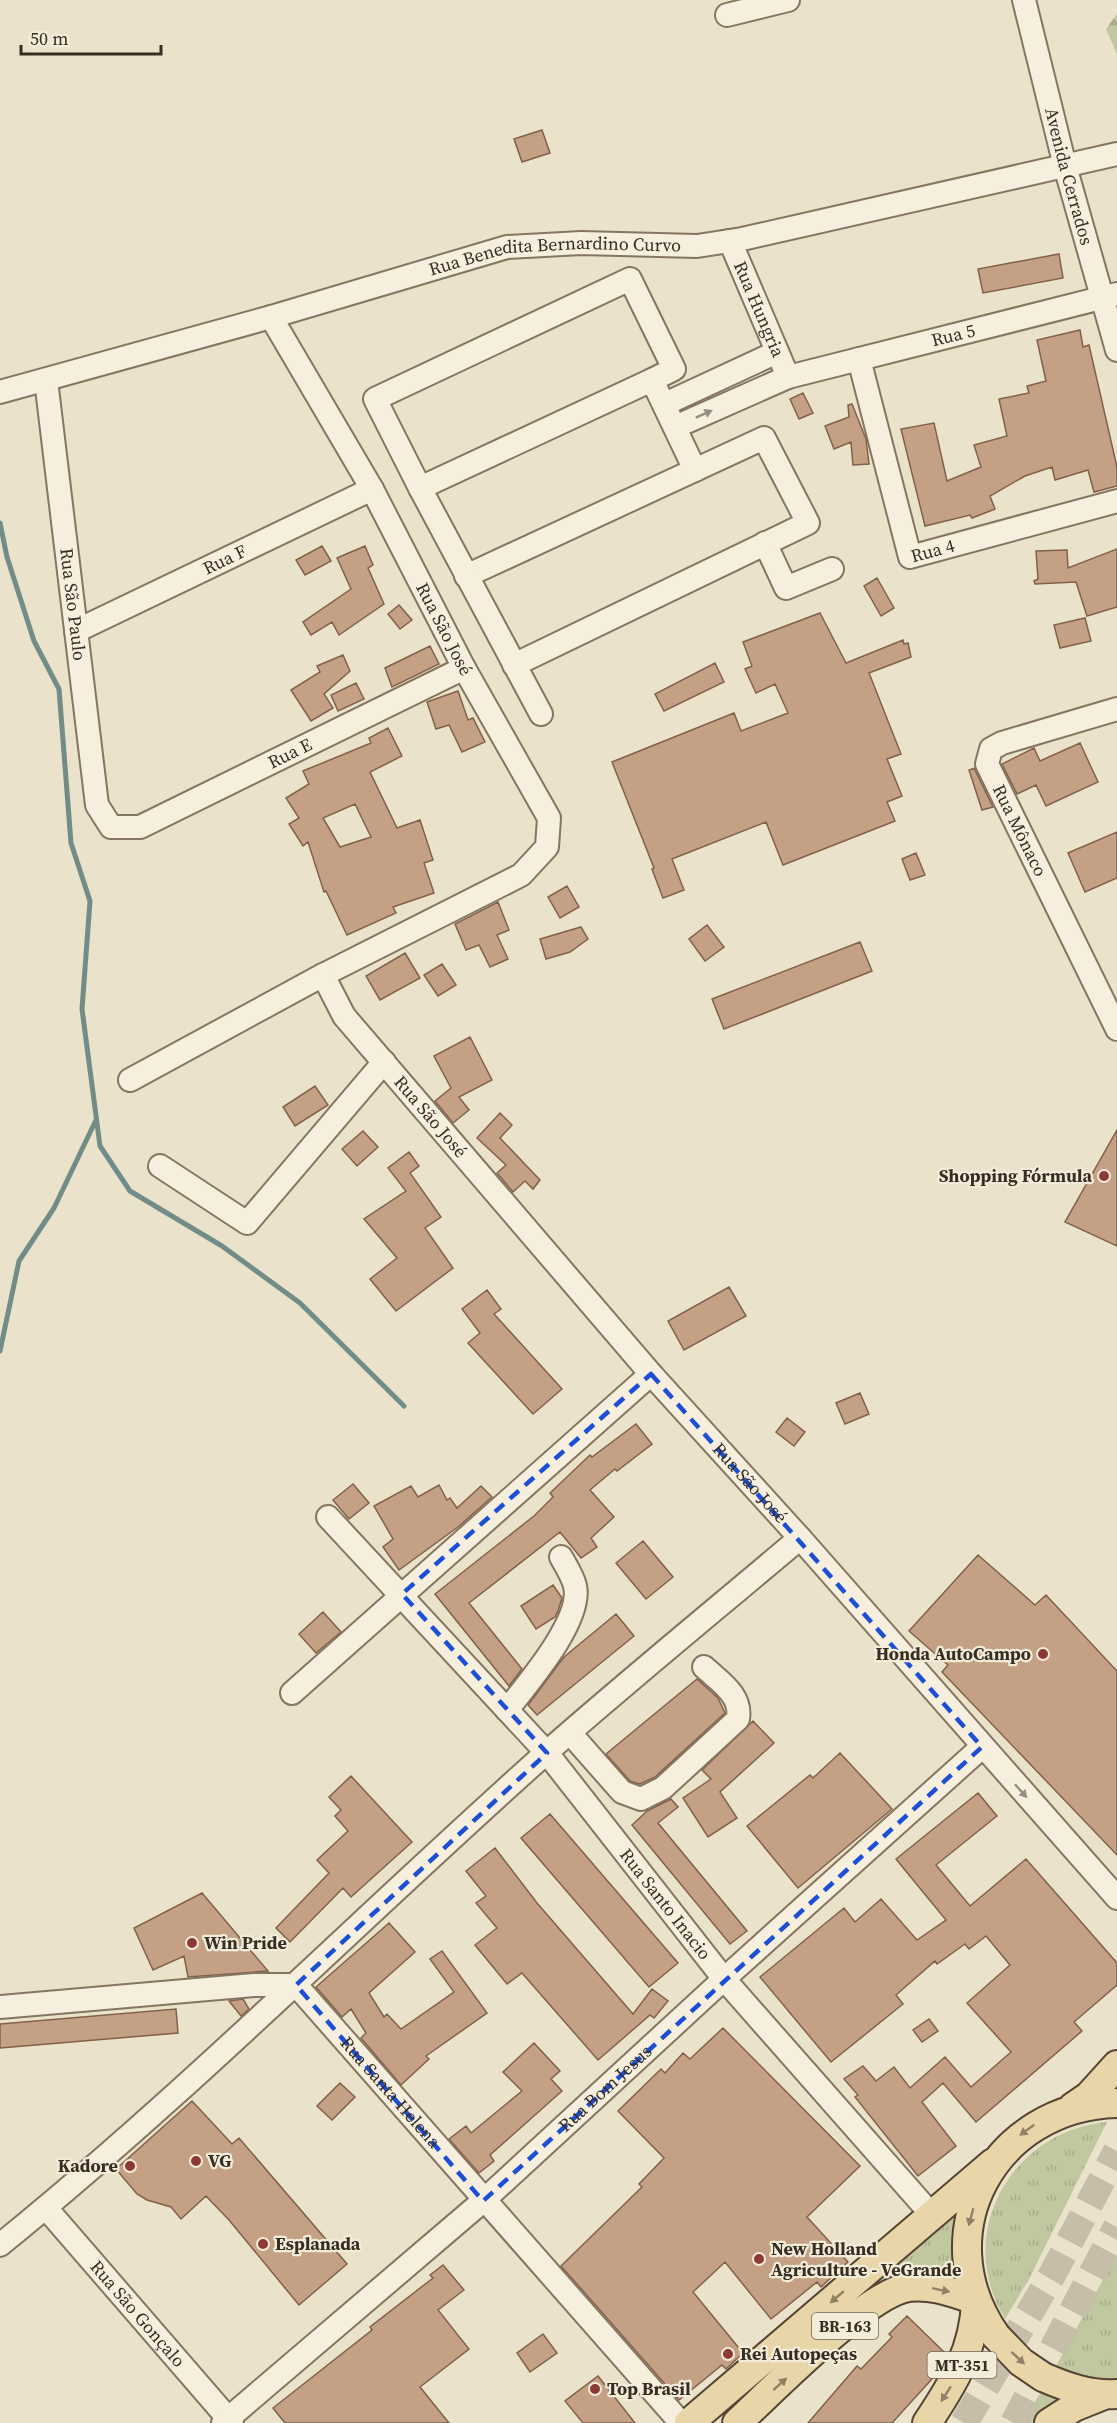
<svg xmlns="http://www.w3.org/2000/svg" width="1117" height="2423" viewBox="0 0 1117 2423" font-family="'Source Serif 4',serif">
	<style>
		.grass { fill: url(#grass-tufts) }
		.forest { fill: url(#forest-firs) }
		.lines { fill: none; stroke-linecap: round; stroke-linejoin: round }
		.stream { stroke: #728d87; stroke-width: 5 }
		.building { fill: #c4a185; stroke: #826149; stroke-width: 1.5; fill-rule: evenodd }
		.major-tunnel { stroke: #c6bea8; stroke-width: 28; stroke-dasharray: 28 14; stroke-linecap: butt }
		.minor-casing { stroke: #857561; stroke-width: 26 }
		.major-casing { stroke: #544434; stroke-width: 32 }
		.minor { stroke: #f6efdd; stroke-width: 22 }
		.major { stroke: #e8d6a8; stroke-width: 28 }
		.major-bridge-casing { stroke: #544434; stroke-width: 32; stroke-linecap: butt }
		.major-bridge { stroke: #e8d6a8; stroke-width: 28 }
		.oneway { fill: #968e80 }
		.oneway2 { fill: #908265 }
		.marked { fill: none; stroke: #1d4ed8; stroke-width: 4.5; stroke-dasharray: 12 8; stroke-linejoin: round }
		.poi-dot { fill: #8d3937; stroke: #f2ecd9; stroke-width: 2 }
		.labels { text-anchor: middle; stroke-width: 4.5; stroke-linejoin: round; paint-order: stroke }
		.shield { fill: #f2ecd9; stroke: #6f6659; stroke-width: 1.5 }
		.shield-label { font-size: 16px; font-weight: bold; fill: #372d22 }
		.street-label { font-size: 18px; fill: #372d22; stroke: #f2ecd9 }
		.poi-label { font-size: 18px; font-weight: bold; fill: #372d22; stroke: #f2ecd9; text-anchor: start }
	</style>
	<defs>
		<pattern id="grass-tufts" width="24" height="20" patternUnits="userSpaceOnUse" patternTransform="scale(1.5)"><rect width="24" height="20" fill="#c1c79f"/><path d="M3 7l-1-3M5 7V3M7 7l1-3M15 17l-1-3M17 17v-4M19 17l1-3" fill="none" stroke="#a6ab89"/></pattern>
		<pattern id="forest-firs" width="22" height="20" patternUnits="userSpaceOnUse" patternTransform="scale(1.5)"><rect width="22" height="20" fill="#c1c79f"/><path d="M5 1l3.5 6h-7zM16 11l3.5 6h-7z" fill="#a6ab89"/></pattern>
	</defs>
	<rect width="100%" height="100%" fill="#eae2ca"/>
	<path class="grass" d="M1107,2122L1028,2281L1005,2319C953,2234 1011,2131 1107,2122Z
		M968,2200L965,2287L866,2296L862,2293Z
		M1117,2254V2380L1083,2376L1056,2366Z
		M1044,2387L1066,2397L1031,2423H1022Z"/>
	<path class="forest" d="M1117,14V54L1106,29Z"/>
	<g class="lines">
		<path class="stream" d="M0,523L7,557L34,641L59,689L71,843L90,901L82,1009L100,1146L130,1191L222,1246L300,1303L404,1406
			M0,1351L19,1261L54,1208L96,1120"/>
	</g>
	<path class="building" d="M542,130L550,153L522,162L514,139Z
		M1059,254L1063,278L983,293L978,269Z
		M1080,330L1083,347L1089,345L1117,467V486L1094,492L1088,470L1055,480L1052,467L1025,476L990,496L995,509L972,518L970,515L925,526L901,429L934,423L947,481L981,467L974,445L1007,436L999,399L1029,393L1027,386L1046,381L1037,340Z
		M803,393L813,413L799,419L790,399Z
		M852,404L866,439L869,464L853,465L851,442L834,449L825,426L849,417L848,405Z
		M322,546L331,561L305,575L296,560Z
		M365,546L373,565L368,568L384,604L339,635L332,622L311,635L303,622L351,589L337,558Z
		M1117,549V607L1087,616L1076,582L1035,584L1034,581L1038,579L1036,551L1067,550L1068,568Z
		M877,578L894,608L881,616L864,586Z
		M399,605L412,620L400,629L388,614Z
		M820,613L846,663L903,640L904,644L908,643L911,657L869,673L901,754L887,759L902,796L887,802L895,821L783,865L766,822L672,859L684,890L663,898L652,869L654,868L612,762L734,713L741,731L788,713L775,684L756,693L745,669L752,666L743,642Z
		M1085,618L1091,641L1060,648L1054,625Z
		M430,646L439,664L392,687L385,668Z
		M343,655L350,671L324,694L333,708L311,721L291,690L320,672L317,666Z
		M715,663L724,682L664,711L655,694Z
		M356,683L364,699L338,711L331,695Z
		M458,691L468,720L473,718L485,742L462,752L449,725L436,729L427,702Z
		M388,728L402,756L370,772L397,828L420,820L433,860L424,863L434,893L393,907L396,913L347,935L326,891L324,892L308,842L303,846L289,824L299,818L286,798L309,784L303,771L371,743L369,738ZM355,804L371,837L340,847L323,818Z
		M1080,743L1098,782L1046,806L1036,785L1017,794L1002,764L1034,748L1040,761Z
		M975,768V770L993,807L982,810L969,770Z
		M1117,832V878L1085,892L1068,853Z
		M916,853L925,875L910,880L902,859Z
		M567,886L579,907L560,918L548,897Z
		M498,902L509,930L497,935L508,959L490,967L479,945L466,950L455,924Z
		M707,925L724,947L705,961L689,939Z
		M581,927L588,939L570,952L546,959L540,939Z
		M860,942L872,971L724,1029L712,999Z
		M405,953L420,978L380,1000L366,976Z
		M442,964L456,985L438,996L424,975Z
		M470,1037L492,1080L459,1097L469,1110L453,1123L435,1101L451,1088L434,1056Z
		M315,1086L328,1105L295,1126L283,1107Z
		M500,1113L512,1125L500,1138L540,1180L533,1189L525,1181L513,1192L497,1173L506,1165L477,1138Z
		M1117,1130V1246L1065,1222Z
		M363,1131L378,1147L357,1166L342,1149Z
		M409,1152L419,1166L410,1173L441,1217L425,1228L453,1268L396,1311L370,1279L397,1258L364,1219L406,1191L388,1168Z
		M729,1287L746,1316L684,1350L668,1321Z
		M487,1290L501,1309L494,1314L562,1389L533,1414L468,1343L480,1333L462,1309Z
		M860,1393L869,1414L845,1424L836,1403Z
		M787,1418L805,1432L794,1446L776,1432Z
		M636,1424L652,1444L617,1471L615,1469L590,1490L614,1517L591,1538L597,1547L581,1558L560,1532L469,1603L522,1669L509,1686L435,1594L534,1516L553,1497L550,1493L590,1455L592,1457Z
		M353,1484L369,1503L349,1519L333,1500Z
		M439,1485L447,1500L450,1498L457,1508L481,1486L492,1497L458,1527L399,1570L383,1547L393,1539L374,1506L411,1486L418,1497Z
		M643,1541L673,1577L646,1599L616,1563Z
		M978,1555L1035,1605L1046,1595L1117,1671V1855L942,1672L948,1665L909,1631Z
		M553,1585L562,1598L558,1611L555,1617L536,1629L521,1606Z
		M323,1612L341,1632L316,1653L299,1634Z
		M616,1614L634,1636L537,1715L528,1705L564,1657Z
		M697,1679L718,1698L725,1713L655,1777L640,1784L630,1781L606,1754Z
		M753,1721L774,1743L720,1792L737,1818L708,1837L683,1798L711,1779L702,1770Z
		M840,1753L892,1809L798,1888L747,1826L810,1775L813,1778Z
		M351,1776L412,1842L351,1897L343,1888L290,1942L276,1928L329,1873L317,1860L348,1831L335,1816L341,1810L329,1797Z
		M978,1793L997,1816L936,1865L970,1906L1026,1859L1117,1963V1985L1074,2022L1082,2031L976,2122L943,2083L922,2102L956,2146L918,2176L855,2097L858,2095L844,2079L863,2066L876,2081L894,2067L910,2088L945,2057L971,2087L1011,2052L967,2003L1010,1965L986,1936L969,1949L965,1944L937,1964L935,1961L896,1995L903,2004L831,2062L760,1977L844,1908L855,1922L881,1899L917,1940L946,1920L896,1859Z
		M671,1799L678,1807L658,1823L747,1931L730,1944L632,1825L647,1811Z
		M550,1814L678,1963L649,1987L521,1838Z
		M495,1848L537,1903L633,2014L652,1989L668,2001L654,2018L650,2015L598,2060L522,1973L507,1984L475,1945L497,1928L476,1903L486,1896L466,1871Z
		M202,1893L268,1971L188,1977L184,1956L153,1970L134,1928Z
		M389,1923L415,1952L369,1993L384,2017L387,2014L401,2029L454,1992L430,1959L442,1951L487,2013L426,2056L429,2059L401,2085L361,2038L366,2033L351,2009L342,2017L316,1987Z
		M243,1999L249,2009L241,2016L229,2001Z
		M176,2009L178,2033L0,2048V2024Z
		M929,2019L938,2031L922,2042L913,2030Z
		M723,2028L860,2166L807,2217L848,2262L821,2287L817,2282L771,2319L725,2262L693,2292L743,2353L726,2369L722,2365L679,2400L561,2266L642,2187L639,2184L664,2158L618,2111L661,2069L665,2073L683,2053L690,2059Z
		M534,2043L560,2071L551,2079L562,2091L490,2155L494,2161L479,2173L449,2139L466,2126L471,2133L522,2091L503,2072Z
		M340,2083L355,2097L332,2120L317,2106Z
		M192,2101L232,2144L239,2138L347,2264L299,2305L229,2220L206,2196L181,2219L171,2207L147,2200L137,2194L116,2169Z
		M443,2265L464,2290L438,2310L469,2349L420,2387L449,2423H285L273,2408L372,2330L370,2327L433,2278L430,2275Z
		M907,2316L947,2355L940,2370L892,2423H808L857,2366L861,2369L892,2337L889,2334Z
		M543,2334L557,2353L530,2372L517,2353Z
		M598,2376L635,2423H583L565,2401Z"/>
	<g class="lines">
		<path class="major-tunnel" d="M964,2423L1052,2275L1117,2151
			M1014,2423L1117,2227"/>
		<g class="minor-casing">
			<g id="minor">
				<path id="s1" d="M1024,0L1065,166L1117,350"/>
				<path d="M727,15L788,0"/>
				<path id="s2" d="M730,241L788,377"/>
				<path id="s3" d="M271,317L372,489L464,668L549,818L547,847L521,875L323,975L344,1016L651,1374L800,1538L1117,1898"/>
				<path id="s4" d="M859,359L910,557L1117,501"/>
				<path id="s5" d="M46,380L97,805L111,827H140L464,668"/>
				<path id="s6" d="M0,392L271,317L507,247L581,243L697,246L742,239L1117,154"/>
				<path d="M665,404L777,352"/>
				<path id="s7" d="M675,427L788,377L1117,294"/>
				<path d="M420,488L652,380"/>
				<path d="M765,543L786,588L832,569"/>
				<path d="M466,576L764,438L808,523L514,665"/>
				<path id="s8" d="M76,631L372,489"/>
				<path id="s9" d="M1117,709L1002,743L991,749L987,764L1117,1029"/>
				<path d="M541,714L420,488L375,399L630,279L674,369L652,380L695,470"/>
				<path d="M130,1080L323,975"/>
				<path d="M160,1166L247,1223L384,1062"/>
				<path id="s10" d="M328,1517L547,1753L724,1979L931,2214"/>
				<path d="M292,1693L651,1374"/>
				<path d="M507,1710C527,1684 583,1620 575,1586C573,1577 566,1566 561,1557"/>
				<path d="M570,1733L622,1792L641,1799L663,1788L738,1719C742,1695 720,1682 704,1667"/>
				<path id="s11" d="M0,2007L254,1985H296L681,2423"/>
				<path id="s12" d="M46,2208L232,2423"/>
				<path d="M0,2245C190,2091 363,1916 546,1753C629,1680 716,1609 800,1538"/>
				<path id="s13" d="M223,2423L483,2201L724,1979L982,1747"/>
			</g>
		</g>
		<g class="major-casing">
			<path id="major" d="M1073,2107L1089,2096L1117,2065
				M996,2336C924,2233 994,2106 1117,2103
				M1043,2377C1066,2387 1091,2396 1117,2394
				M689,2423L993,2163
				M737,2423C772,2391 867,2293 909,2287C932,2284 954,2293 976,2300
				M927,2423C953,2384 975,2349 976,2300
				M1049,2423L1074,2407L1104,2395"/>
		</g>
		<use href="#minor" class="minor"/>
		<use href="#major" class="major"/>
		<g class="major-bridge-casing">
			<path id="major-bridge" d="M996,2336L1021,2362L1043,2377"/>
		</g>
		<use href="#major-bridge" class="major-bridge"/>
	</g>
	<defs><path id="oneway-solid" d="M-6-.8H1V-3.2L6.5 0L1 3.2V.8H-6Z" transform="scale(1.5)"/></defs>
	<g class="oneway">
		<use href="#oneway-solid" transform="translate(704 414) rotate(-24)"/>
		<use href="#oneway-solid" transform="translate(1021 1791) rotate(48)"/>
	</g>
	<g class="oneway2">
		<use href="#oneway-solid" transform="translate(1027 2130) rotate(144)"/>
		<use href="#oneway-solid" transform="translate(971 2217) rotate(105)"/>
		<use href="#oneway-solid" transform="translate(941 2290) rotate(12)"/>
		<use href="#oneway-solid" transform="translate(837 2297) rotate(139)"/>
		<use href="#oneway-solid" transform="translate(1018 2358) rotate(43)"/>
		<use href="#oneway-solid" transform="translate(780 2384) rotate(-42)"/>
		<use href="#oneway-solid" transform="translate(946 2394) rotate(123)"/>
	</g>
	<path class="marked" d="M651,1374L982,1747L483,2201L296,1985L547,1753L402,1594Z"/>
	<g class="poi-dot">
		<circle cx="1104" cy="1176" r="6"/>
		<circle cx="1043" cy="1654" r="6"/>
		<circle cx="192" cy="1943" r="6"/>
		<circle cx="196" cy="2161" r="6"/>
		<circle cx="130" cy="2166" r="6"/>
		<circle cx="263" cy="2244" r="6"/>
		<circle cx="759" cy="2259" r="6"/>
		<circle cx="728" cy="2354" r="6"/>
		<circle cx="595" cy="2389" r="6"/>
	</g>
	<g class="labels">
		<g class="shield">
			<rect x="812" y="2313" width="66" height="26" rx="4.5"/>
			<rect x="927.5" y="2352" width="69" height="26" rx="4.5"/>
		</g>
		<g class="shield-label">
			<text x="845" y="2332">BR-163</text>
			<text x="962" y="2371">MT-351</text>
		</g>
		<g class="street-label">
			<text dy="6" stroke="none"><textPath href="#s1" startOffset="182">Avenida Cerrados</textPath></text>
			<text dy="6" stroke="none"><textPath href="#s6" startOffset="574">Rua Benedita Bernardino Curvo</textPath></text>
			<text dy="6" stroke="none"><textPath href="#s2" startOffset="74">Rua Hungria</textPath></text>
			<text dy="6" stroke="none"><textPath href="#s7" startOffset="294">Rua 5</textPath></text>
			<text dy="6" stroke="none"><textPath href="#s4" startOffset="228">Rua 4</textPath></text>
			<text dy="6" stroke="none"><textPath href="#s8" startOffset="165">Rua F</textPath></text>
			<text dy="6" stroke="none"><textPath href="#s5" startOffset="226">Rua São Paulo</textPath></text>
			<text dy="6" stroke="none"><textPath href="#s3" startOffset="357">Rua São José</textPath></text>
			<text dy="6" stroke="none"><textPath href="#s5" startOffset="650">Rua E</textPath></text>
			<text dy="6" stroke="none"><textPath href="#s9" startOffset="222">Rua Mônaco</textPath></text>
			<text dy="6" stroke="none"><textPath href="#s3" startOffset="1041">Rua São José</textPath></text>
			<text dy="6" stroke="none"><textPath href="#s3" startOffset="1527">Rua São José</textPath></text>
			<text dy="6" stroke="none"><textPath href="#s10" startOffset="514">Rua Santo Inacio</textPath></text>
			<text dy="6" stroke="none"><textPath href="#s13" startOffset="508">Rua Bom Jesus</textPath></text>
			<text dy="6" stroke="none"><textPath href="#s11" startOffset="440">Rua Santa Helena</textPath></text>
			<text dy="6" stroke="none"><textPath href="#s12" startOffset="140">Rua São Gonçalo</textPath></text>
		</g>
		<g class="poi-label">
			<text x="1092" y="1182" text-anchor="end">Shopping Fórmula</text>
			<text x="1031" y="1660" text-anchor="end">Honda AutoCampo</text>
			<text x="204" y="1949">Win Pride</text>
			<text x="208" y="2167">VG</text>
			<text x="118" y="2172" text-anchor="end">Kadore</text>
			<text x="275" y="2250">Esplanada</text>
			<text x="771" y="2255">New Holland<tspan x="771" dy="21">Agriculture - VeGrande</tspan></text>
			<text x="740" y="2360">Rei Autopeças</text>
			<text x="607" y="2395">Top Brasil</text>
		</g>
	</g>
	<path d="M21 45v9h140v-9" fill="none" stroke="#372d22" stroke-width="3"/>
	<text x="30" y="45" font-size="18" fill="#372d22" stroke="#f2ecd9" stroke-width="4.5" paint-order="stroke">50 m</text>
</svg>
